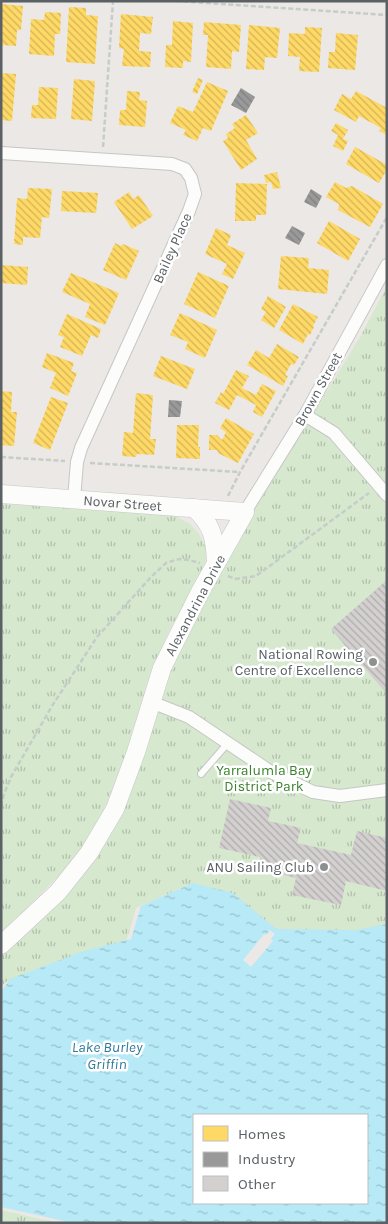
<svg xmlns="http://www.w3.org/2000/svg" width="388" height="1224" viewBox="0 0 388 1224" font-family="Karla,sans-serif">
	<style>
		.park { fill: url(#park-tufts) }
		.water { fill: url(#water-ripples); fill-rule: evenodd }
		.pier { fill: #ebe8e5 }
		.homes { fill: url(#homes-back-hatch) }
		.industry { fill: url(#industry-back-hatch) }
		.building { fill: url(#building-back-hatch) }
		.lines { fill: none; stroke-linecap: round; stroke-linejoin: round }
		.service-casing { stroke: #c6c6c6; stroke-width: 8 }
		.minor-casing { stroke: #c6c6c6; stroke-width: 14 }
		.secondary-casing { stroke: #c7c7c8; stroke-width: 19 }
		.path { stroke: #c6cdc8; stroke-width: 2.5; stroke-dasharray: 5 2.5; stroke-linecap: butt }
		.service { stroke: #fcfcfb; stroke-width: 6 }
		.minor { stroke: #fcfcfb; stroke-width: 12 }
		.secondary { stroke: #fcfcfb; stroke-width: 18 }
		.poi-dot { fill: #8d9091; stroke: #fff; stroke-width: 2 }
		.labels { text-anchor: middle; stroke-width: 5; stroke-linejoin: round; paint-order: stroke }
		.street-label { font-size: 14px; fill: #5a6064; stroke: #fff }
		.poi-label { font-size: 14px; fill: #5a6064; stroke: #fff; text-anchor: end }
		.park-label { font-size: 14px; fill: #3a812d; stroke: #fff }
		.water-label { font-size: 15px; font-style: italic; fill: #307a9c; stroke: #fff }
	</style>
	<defs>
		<pattern id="park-tufts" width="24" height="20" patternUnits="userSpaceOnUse" patternTransform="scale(1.25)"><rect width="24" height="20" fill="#d6e8ce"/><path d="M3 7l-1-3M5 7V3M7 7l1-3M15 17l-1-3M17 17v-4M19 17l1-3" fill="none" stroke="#b1bfab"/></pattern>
		<pattern id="water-ripples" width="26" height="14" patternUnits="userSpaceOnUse" patternTransform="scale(1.25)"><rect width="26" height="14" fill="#b7e9f7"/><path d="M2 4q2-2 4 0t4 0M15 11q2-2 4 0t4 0" fill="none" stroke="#98c0cc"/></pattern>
		<pattern id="homes-back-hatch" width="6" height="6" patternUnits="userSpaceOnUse" patternTransform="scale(1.25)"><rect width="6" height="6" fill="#ffd966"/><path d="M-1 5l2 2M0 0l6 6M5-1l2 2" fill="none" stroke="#d1b358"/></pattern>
		<pattern id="industry-back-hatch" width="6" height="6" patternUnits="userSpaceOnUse" patternTransform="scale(1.25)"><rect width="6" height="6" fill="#999"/><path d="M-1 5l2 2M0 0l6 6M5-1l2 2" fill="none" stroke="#808080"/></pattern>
		<pattern id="building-back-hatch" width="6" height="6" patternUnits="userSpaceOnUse" patternTransform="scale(1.25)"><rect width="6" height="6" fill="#d3d0cf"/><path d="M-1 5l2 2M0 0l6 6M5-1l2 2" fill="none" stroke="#aeacac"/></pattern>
	</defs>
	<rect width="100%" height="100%" fill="#ebe8e5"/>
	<path class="park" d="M387,286V927L354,934H275L188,885L136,908L126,942L79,954L6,982L1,988V956L64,896L95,858L166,676L204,600L251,516L360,337Z
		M1,504L173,515L190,524L199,534L206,548V561L195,585L168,633L146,689L132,742L102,814L76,858L22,913L1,932Z
		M1,1210L58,1223H1Z"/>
	<path class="water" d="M193,883L233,893L276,929L357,930L387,924V1223H73L1,1207V992L10,979L84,951L131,939L141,906ZM194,1115H367V1203H194Z"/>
	<path class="pier" d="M270,930L275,934L271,939L273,941L251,967L243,960L264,934L266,935Z"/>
	<path class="homes" d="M1,4L23,6L21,30H17L16,46L1,45Z
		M69,7L86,8V15L98,16L95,64L66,62Z
		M45,12L61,13L60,34H55L54,56L29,54L31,19L44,20Z
		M121,14L153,17L151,34L140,33L139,51L151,52L150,67L122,66L124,49L119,48Z
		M173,21L193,23L191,62L183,61V68L165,67L166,45H172Z
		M204,22L241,25L239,52L232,51L231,69L206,67L208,35H203Z
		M249,25L280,28L277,58L265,57L264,70L246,69Z
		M305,27L322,28L319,72L299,71L300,57L288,56L289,33L305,34Z
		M336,33L358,35L355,70L328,68L329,52H335Z
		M1,73L16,74L12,121L1,120Z
		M198,78L203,80L197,94L192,92Z
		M74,79L95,81L92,121L71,119Z
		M207,82L228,91L211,131L203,128L197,141L183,135L186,130L170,123L178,106L193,112Z
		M39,87L58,88L56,119L31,118L32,105H38Z
		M127,91L140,92L139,100L147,101L145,127L119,125L120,110H126Z
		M356,91L387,108V135L379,131L381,128L359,116L356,122L334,110L342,94L351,99Z
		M246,115L258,133L246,140L257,159L241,170L223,141L228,138L226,134L235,128L232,124Z
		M336,123L348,130L343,139L348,141L343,151L333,146L338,135L331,131Z
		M355,147L387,165V170L379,183L346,164Z
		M277,172L281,188L273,189L271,182L266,183L264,175Z
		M335,182L346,188L352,186L383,204L370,227L338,210L339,204L326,197Z
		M236,183L267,184L266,215H256V221H235Z
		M28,188L52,189L49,218L42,217L40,238L23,237V245L14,244L17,198L27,199Z
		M62,191L98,193L96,213L61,211Z
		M129,192L133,199L139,195L153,216L132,229L114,202Z
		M329,221L360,239L348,261L317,243Z
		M216,228L231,235L227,245L245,253L233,279L222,274L227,264L205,254Z
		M115,243L121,246L123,244L139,251L126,280L103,270Z
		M281,256L309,258L308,268L329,270L327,294L278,289Z
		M1,265L28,267L27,285L1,283Z
		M198,272L229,286L215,318L184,304Z
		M71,273L119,293L105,325L85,317L90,304L62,292Z
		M268,296L286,307L274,328L261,320L266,312L261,309Z
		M293,304L318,317L313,326L314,327L310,335L308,334L303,344L279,330Z
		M180,313L217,330L205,358L185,349L188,342L170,335Z
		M67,314L101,329L98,338L91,335L82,356L60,347L64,337L58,335Z
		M277,344L299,357L294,365L291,364L285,375L288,376L283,386L247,365L256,350L269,358Z
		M47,353L74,363L71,371L77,373L68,396L50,388L56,373L42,367Z
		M161,356L195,369L187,389L153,376Z
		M236,370L249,376L242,388L256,395L262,384L276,391L262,417L253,412L256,405L237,395L229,410L215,403L221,392L223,394Z
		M1,391L12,392L11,412H17L14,446L1,445Z
		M136,393L153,395L150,439H156L154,455L137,454L136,457L122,456L124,432L133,433Z
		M51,397L68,403L50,450L33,443Z
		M226,418L254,434L238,463L218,453L217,450H209V435H217L222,440L226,432L220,428Z
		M177,425H199L198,447H200V459L176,458Z"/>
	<path class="industry" d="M241,88L255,97L246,113L231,105Z
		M311,189L322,196L316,208L304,202Z
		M292,226L305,233L299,245L285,238Z
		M169,400L182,401L180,417H168Z"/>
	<path class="building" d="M387,580V694L331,629Z
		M230,799L271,808L268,821L301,828L297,843L351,855L357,831L387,838V891L346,881L341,905L292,895L296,878L258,869L260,857L219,848Z"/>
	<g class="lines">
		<g class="service-casing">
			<path id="service" d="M201,774L228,743"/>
		</g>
		<g class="minor-casing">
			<path id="minor" d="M1,153L172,164L185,169L191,178L195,194L189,211L81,448L77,462L74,499
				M305,415L334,433L387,495
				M245,512L305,415L387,265
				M151,702L189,717L271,772L313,792L340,796L387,790"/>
		</g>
		<g class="secondary-casing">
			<g id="secondary">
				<path id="s1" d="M1,494L245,512L200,592L162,668L136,752L115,809L89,853L58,892L1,945"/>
				<path d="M194,508C213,525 215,539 216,563"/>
			</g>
		</g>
		<path class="path" d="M176,1L387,15
			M103,147L113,1
			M1,457L65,461
			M90,463L239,472
			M228,496L240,472L387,217
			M228,576L235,579L256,576L369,493
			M1,806L4,794L11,777L52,706L97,637L151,577L166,563L179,559L189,560L200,563"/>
		<use href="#service" class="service"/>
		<use href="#minor" class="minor"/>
		<use href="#secondary" class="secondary"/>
	</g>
	<g class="poi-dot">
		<circle cx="373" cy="662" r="5"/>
		<circle cx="324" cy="867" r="5"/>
	</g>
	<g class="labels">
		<g class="street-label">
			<text transform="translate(172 248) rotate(-66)" y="5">Bailey Place</text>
			<text transform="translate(318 389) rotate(-61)" y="5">Brown Street</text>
			<text dy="5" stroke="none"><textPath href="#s1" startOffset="122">Novar Street</textPath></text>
			<text transform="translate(195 605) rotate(-62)" y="5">Alexandrina Drive</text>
		</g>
		<g class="poi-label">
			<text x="363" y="659">National Rowing<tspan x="363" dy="16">Centre of Excellence</tspan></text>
			<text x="314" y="872">ANU Sailing Club</text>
		</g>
		<g class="park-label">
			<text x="264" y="775">Yarralumla Bay<tspan x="264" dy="16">District Park</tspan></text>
		</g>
		<g class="water-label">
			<text x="107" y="1052">Lake Burley<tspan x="107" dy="17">Griffin</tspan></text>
		</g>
	</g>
	<rect width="388" height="1224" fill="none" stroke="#5a6064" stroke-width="5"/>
	<rect x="193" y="1114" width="175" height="90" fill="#ffffff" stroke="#bdbfc1"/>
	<rect x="203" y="1126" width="25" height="15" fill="#ffd966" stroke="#bdbfc1"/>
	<text x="238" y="1139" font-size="15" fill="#5a6064">Homes</text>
	<rect x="203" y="1152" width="25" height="15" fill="#999999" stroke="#bdbfc1"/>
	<text x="238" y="1164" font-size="15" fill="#5a6064">Industry</text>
	<rect x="203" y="1176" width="25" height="15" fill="#d3d0cf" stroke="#bdbfc1"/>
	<text x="238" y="1189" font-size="15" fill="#5a6064">Other</text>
</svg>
